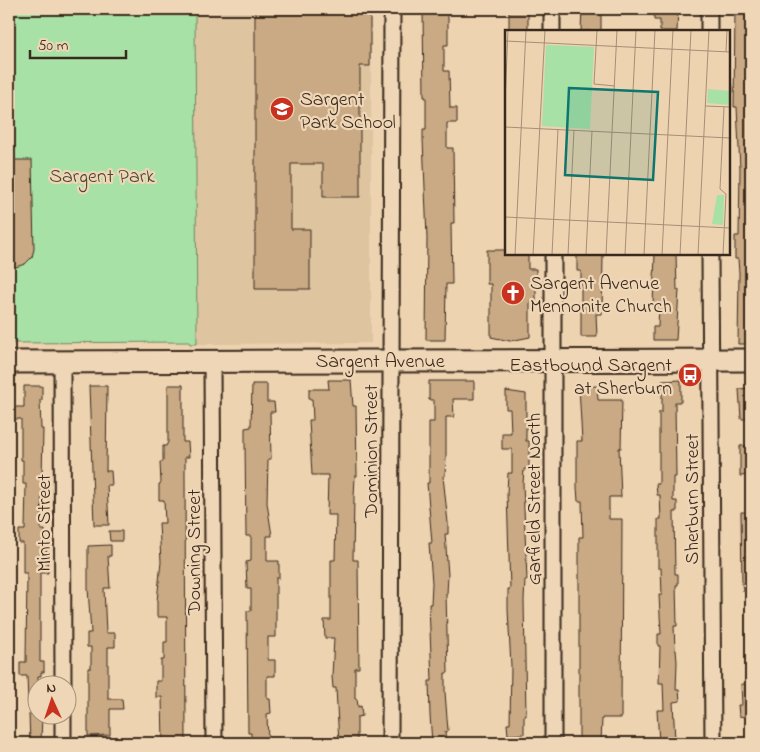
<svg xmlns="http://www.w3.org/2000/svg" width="760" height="752" viewBox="0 0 760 752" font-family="'Indie Flower',sans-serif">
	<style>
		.built { fill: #dfc4a0 }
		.green { fill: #a7e1a6; stroke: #718662 }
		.building { fill: #caaa84; stroke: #3b2a1e }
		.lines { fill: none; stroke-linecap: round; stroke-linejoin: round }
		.street-casing { stroke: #3b2a1e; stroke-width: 19 }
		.secondary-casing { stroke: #3b2a1e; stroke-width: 25 }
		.street { stroke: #eed6b6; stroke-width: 15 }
		.secondary { stroke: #eed6b6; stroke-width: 21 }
		.labels { text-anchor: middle; stroke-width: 4.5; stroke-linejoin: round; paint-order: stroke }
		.poi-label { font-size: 20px; fill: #3b2a1e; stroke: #eed6b6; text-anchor: start }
		.park-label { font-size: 20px; fill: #4b4532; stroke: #eed6b6 }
		.street-label { font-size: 20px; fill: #3b2a1e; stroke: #eed6b6 }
		.inset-road { fill: none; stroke: #a68f76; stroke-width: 1 }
		.view { fill: #0f766e; fill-opacity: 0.15; stroke: #0f766e; stroke-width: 2.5 }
		.inset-edge { fill: none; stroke: #3b2a1e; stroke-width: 2.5 }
	</style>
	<rect width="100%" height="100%" fill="#edd3b0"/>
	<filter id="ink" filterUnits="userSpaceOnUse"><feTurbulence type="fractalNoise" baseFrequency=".02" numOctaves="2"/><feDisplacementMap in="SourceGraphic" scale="10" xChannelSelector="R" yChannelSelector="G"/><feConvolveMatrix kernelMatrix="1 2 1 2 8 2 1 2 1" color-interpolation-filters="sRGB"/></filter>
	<g filter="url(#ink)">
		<path class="built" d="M193,9H371V343L197,344Z"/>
		<path class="green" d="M9,9H195L197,344H190L189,342L9,343Z"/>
		<path class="building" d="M255,9H370V66H360V197H323V164H291V229H310V289H255Z
			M509,9H528V31H509Z
			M582,9H601V31H581Z
			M654,9H678L677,31H660V20H654Z
			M735,9H751V344H738L739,273L738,259H735V236H739L740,169L737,107H734Z
			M423,10H448V45H444V71H449L450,108H457V123H447V148H453L454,223H451L452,284H446L445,340H426L427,238L423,139V130H426V97H424Z
			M9,160H32L34,249L32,257L25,264L9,269Z
			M487,250H506V254H528V269H536V301H530V337L510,341L491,337V284H487Z
			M655,254H676L677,290H679L676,340H653V327H658L659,305H653Z
			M577,255H603L602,314H596L597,337H581V271H577Z
			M328,380H351L353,406H356L357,476H355L354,497L353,560H358L359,668H355V699H357L358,707L361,706L362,716L357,717V743H339L336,688H333L332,676L334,638H325L324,620H331V560H335L336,515H327L328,475H312L309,420H313L312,399H309V389H329Z
			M681,380V402H675L676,477H673V501H677V512H674L675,574H678V585H676L677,626H674L675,650H676L677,662L676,690H679L680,701L673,702L675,741L659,742L657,710H664L663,683H659L660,646H658V634H661L659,595H662L661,568H658V519H661L660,495H657L656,484H659V412H662V381Z
			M429,381H474V399H453L454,417H446V455L445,476H443L448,523V534H445L448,575L447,594H446L448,673H445V692L448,731L445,732L446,743H432L430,715L429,681H432L429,604H431L432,583L429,543H432L427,483H429V422H434V400H429Z
			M252,384H267V402H274L275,412H270L271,459H268L267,503L272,536H267V561H279V578H276V637H268V660H275V676H267V699H270L271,713L267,714L268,743H251V733H248L247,611H251V589H247L246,562L251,561V536H246L245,442V428L251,427Z
			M168,385H183V442H188L189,457H185V472L186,743H163L162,697H156V681H161V660H164V642H167V617H157V601L161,562L159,523H165L164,500H159V484L161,483L160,462H163V446H166L168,442Z
			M24,386H42V400H40L41,429H43L41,530H45L48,573H40V662H44V672H41V676H38V703H28L27,676H20V662H26L27,573H23V543H19V530H25L26,484H23V460H21V419H9V407H24Z
			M89,386H107L106,471H111L112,485H107L109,525H94Z
			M597,386L598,400H622L621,448H619L621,497H609V519H622L621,718H602L601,743H579V537H583L582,501H578L577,487V441H582L579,387Z
			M751,388V419H741L739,389Z
			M506,391L526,394V441H529V469H524L523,484L527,580H525L524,600L526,716H524V734L508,735L507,724H510L511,666L508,610V589H510L507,493L508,473H512V449H502V433H511L510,409H506Z
			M751,445V475L740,476V446Z
			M741,512H751V591H743L742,584Z
			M109,531H122V541H110Z
			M111,545V556H108L110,588H104L106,633H115V647H108V699H122L123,709H110V735L88,736V668H91V647H87V633H91L88,588V546Z
			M741,684H751V718L739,716L738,705H742Z
			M29,714H42L41,743H30Z"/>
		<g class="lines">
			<g class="street-casing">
				<path id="street" d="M552,9V31
					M709,9V31
					M553,254V743
					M710,254L713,743
					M62,361L63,684
					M212,361L214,743
					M63,714V743
					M390,743L392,9"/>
			</g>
			<g class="secondary-casing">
				<path id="secondary" d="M9,362L751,360"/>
			</g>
			<use href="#street" class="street"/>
			<use href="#secondary" class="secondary"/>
		</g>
	</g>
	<defs>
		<g id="school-disc" transform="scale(1.25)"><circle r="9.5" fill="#c8321e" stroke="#eed6b6"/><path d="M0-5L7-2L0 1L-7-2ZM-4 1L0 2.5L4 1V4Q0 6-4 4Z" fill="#fff"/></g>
		<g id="church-disc" transform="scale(1.25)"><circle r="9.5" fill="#c8321e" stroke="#eed6b6"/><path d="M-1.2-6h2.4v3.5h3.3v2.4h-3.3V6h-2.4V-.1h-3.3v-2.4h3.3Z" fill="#fff"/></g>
		<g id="bus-disc" transform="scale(1.25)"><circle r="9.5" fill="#c8321e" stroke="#eed6b6"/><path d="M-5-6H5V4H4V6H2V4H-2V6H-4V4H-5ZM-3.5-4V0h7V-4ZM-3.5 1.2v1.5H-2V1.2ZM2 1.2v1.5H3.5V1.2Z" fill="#fff"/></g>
	</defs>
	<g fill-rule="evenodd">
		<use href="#school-disc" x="282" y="109"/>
		<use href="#church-disc" x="513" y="293"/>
		<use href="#bus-disc" x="690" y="375"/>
	</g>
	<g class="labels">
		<g class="poi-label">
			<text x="300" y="105">Sargent<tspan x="300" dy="23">Park School</tspan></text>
			<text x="530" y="289">Sargent Avenue<tspan x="530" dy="23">Mennonite Church</tspan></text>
			<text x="672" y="371" text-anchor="end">Eastbound Sargent<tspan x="672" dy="23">at Sherburn</tspan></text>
		</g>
		<g class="park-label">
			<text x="102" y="182">Sargent Park</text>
		</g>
		<g class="street-label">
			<text x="380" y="367">Sargent Avenue</text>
			<text transform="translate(370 451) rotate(-90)" y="7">Dominion Street</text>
			<text transform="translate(533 499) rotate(-90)" y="7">Garfield Street North</text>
			<text transform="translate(691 499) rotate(-90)" y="7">Sherburn Street</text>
			<text transform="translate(43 523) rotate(-90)" y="7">Minto Street</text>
			<text transform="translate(193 552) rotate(-90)" y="7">Downing Street</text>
		</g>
	</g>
	<g transform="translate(505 30)">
		<rect width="225" height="225" fill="#edd3b0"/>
		<path d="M41,15L89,17L85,99L37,96ZM203,59L225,61V75L202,73ZM212,165H219L218,195L207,194Z" fill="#a7e1a6"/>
		<path class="inset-road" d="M92,0L89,54L110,56M0,11L225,22M221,22L222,0M0,73L3,0M200,76L225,77M219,77L215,159L221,164M0,97L225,108M0,187L225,198M10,225L21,0M28,225L40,0M47,225L53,99M63,225L69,100M81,225L87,101M101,225L112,0M120,225L131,0M139,225L150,0M157,225L168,0M175,225L186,0M193,225L204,0M218,225L221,164"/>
		<path class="view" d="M64,58L153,62L148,150L60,145Z"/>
		<rect width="225" height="225" class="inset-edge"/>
	</g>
	<rect width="760" height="752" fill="none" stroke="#eed6b6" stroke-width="30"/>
	<rect x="15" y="15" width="730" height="722" fill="none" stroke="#3b2a1e" stroke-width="2" filter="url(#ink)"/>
	<g transform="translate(52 700) rotate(357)"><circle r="24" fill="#eed6b6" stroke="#a69179"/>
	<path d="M0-4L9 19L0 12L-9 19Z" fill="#c8321e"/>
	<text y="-8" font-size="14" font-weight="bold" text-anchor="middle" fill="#3b2a1e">N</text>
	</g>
	<path d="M30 50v8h96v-8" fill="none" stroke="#3b2a1e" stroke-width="2.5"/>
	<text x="38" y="50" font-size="15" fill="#3b2a1e" stroke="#eed6b6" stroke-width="4" paint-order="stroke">50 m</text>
</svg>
